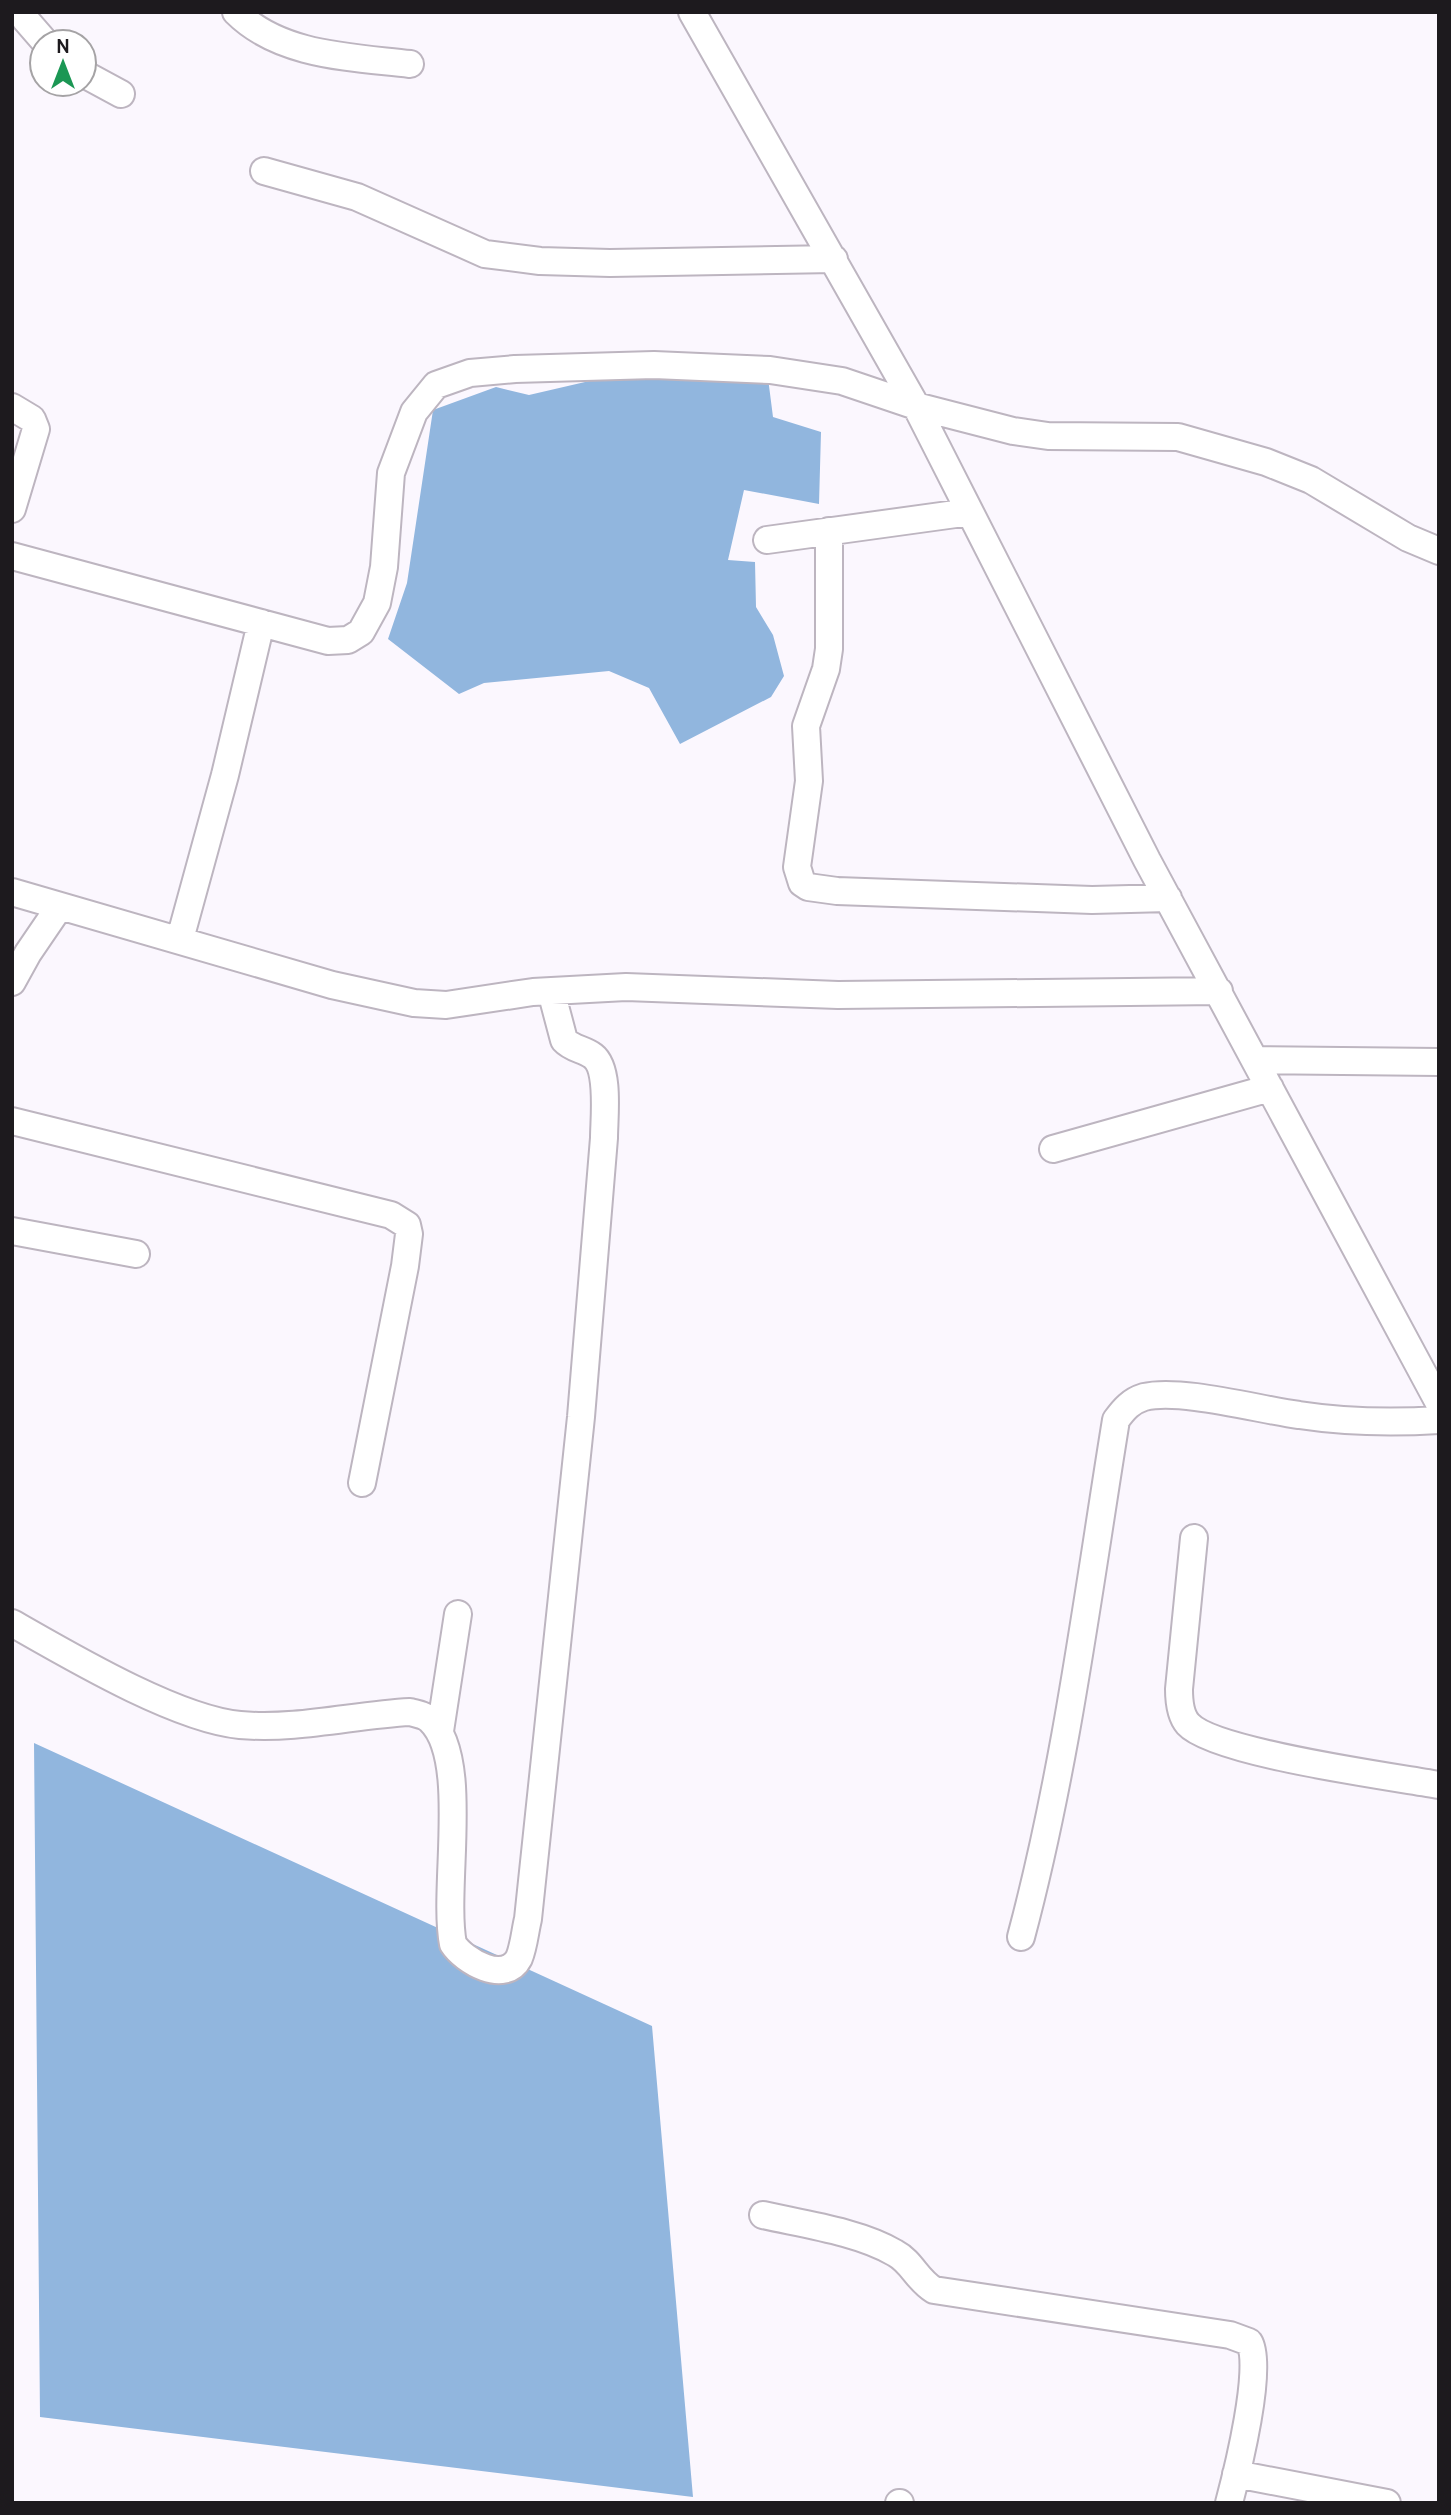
<svg xmlns="http://www.w3.org/2000/svg" width="1451" height="2515" viewBox="0 0 1451 2515" font-family="Cabin,sans-serif">
	<style>
		.water { fill: #91b6de }
		.lines { fill: none; stroke-linecap: round; stroke-linejoin: round }
		.minor-casing { stroke: #bdb5c0; stroke-width: 30 }
		.minor { stroke: #fff; stroke-width: 26 }
	</style>
	<rect width="100%" height="100%" fill="#fbf7fe"/>
	<path class="water" d="M768,378L773,417L821,432L819,504L744,490L728,560L755,562L756,607L773,635L784,676L771,697L680,744L649,688L609,671L484,683L459,694L388,639L407,583L433,410L496,387L529,395L598,379Z
		M34,1743L652,2026L693,2497L40,2417Z"/>
	<g class="lines">
		<g class="minor-casing">
			<path id="minor" d="M23,12L25,19L45,42
				M236,12C280,56 351,57 410,64
				M692,12L916,406L1147,860L1439,1403
				M84,74L121,94
				M264,171L357,197L485,254L540,261L610,263L834,259
				M12,407L32,419L36,429L12,509
				M829,531V649L826,669L806,726L809,781L797,867L802,883L808,887L837,891L1092,900L1168,898
				M767,540L970,512
				M12,556L328,641L348,640L361,632L377,603L384,567L391,473L414,412L436,385L470,373L515,369L654,365L770,370L842,381L916,406L1013,431L1048,436L1178,437L1266,462L1311,480L1408,538L1439,551
				M12,892L332,985L414,1003L446,1005L533,992L626,987L838,995L1219,991
				M180,939L225,775L261,623
				M12,982L28,953L60,906
				M1256,1060L1439,1062
				M12,1121L391,1215L407,1225L409,1234L405,1266L362,1483
				M1053,1149L1270,1088
				M12,1231L136,1254
				M1194,1538L1179,1689C1179,1700 1180,1715 1188,1724C1214,1753 1394,1777 1439,1785
				M12,1623C70,1656 176,1719 240,1725C297,1730 354,1715 410,1712C417,1714 425,1715 430,1720C471,1758 442,1888 453,1944C464,1961 505,1985 519,1958C524,1946 525,1931 528,1919L581,1417L604,1138C604,1118 610,1069 593,1056C584,1049 572,1049 564,1040L551,991
				M440,1731L458,1614
				M1021,1937C1066,1769 1088,1592 1116,1420C1124,1409 1131,1401 1144,1397C1181,1388 1260,1410 1299,1415C1345,1422 1393,1423 1439,1420
				M763,2215C803,2224 860,2232 895,2253C912,2262 917,2280 934,2290L1230,2335L1249,2342C1264,2365 1237,2473 1229,2503
				M1236,2474L1387,2503
				M899,2503H900"/>
		</g>
		<use href="#minor" class="minor"/>
	</g>
	<rect width="1451" height="2515" fill="none" stroke="#1d1a1e" stroke-width="28"/>
	<g transform="translate(63 63)"><circle r="33" fill="#ffffff" stroke="#a5a3a5" stroke-width="2"/>
	<path d="M0-5L12 26L0 18L-12 26Z" fill="#1b9754"/>
	<text y="-10" font-size="19" font-weight="bold" text-anchor="middle" fill="#1d1a1e">N</text>
	</g>
</svg>
